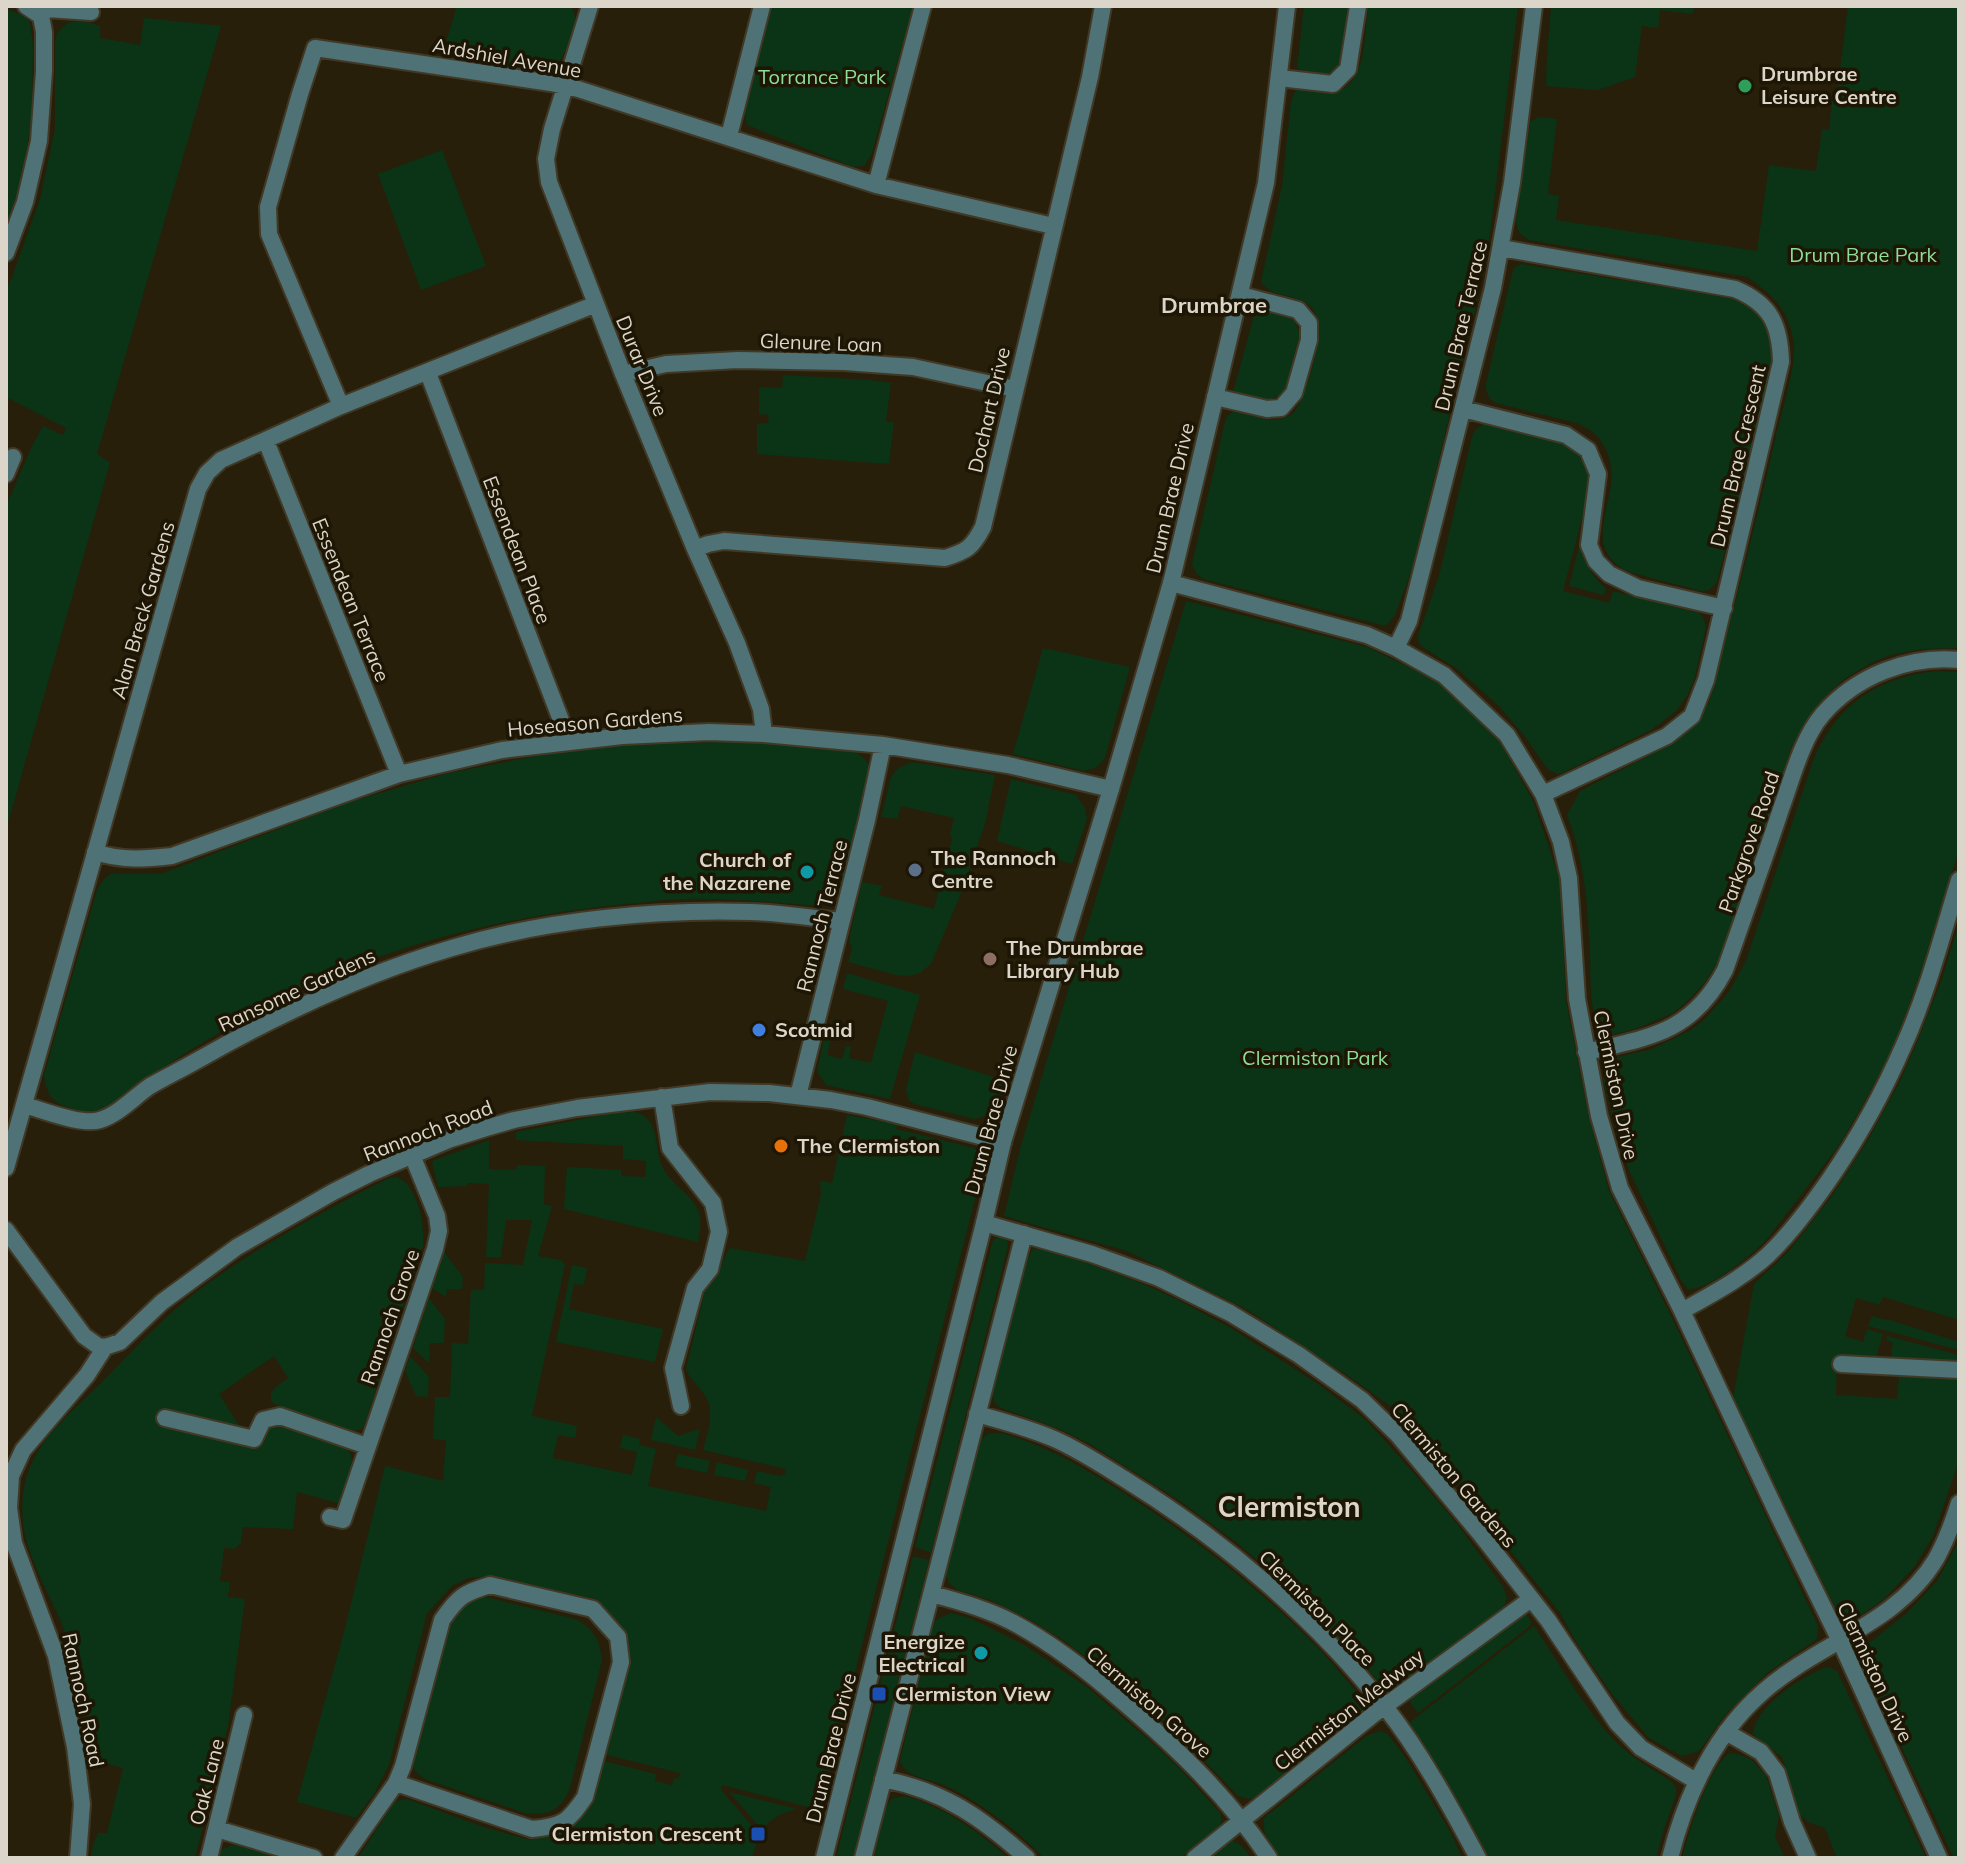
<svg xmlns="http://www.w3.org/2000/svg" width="1965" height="1864" viewBox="0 0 1965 1864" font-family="Mulish,sans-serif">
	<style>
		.green { fill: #0a3415 }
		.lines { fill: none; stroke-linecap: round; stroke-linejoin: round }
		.minor-casing { stroke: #413926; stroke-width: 20 }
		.tertiary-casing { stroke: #413926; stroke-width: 20 }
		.minor { stroke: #4e7275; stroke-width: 16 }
		.tertiary { stroke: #4e7275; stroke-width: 16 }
		.leisure-dot { fill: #2e9e5b; stroke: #1e1604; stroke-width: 3 }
		.service-dot { fill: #5c6f8a; stroke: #1e1604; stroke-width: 3 }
		.culture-dot { fill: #0f9aa8; stroke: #1e1604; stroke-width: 3 }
		.education-dot { fill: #8d6e63; stroke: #1e1604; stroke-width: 3 }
		.shop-dot { fill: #3f7fe0; stroke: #1e1604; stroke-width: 3 }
		.food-dot { fill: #e8710a; stroke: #1e1604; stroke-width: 3 }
		.transit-dot { fill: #1a4fb4; stroke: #1e1604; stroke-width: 3 }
		.labels { text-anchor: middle; stroke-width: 7; stroke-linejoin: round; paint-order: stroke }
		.street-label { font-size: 20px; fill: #dcd6ca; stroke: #1e1604 }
		.poi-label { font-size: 20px; font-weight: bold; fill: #dcd6ca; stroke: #1e1604; text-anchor: start }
		.park-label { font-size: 20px; fill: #8ddd99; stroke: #1e1604 }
		.neighbourhood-label { font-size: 22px; font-weight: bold; fill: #dcd6ca; stroke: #1e1604 }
		.district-label { font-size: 28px; font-weight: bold; fill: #dcd6ca; stroke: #1e1604 }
	</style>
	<rect width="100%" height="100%" fill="#281f0b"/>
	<path class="green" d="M457,6H571C579,19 573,29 569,42C565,54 559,65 547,70C532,75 461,61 441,58Z
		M769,6H913L872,153L865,165L853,167L747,125L744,108Z
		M1304,6H1350L1344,58L1339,68L1329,74L1297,69Z
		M1368,6H1518L1490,234L1477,302L1412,569L1395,615L1387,625H1382L1203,579L1196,573L1192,564L1226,418L1232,412C1252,413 1273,427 1292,414C1304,406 1321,341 1319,327C1319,320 1315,310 1309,305C1295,293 1272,299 1261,282L1282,186L1291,101L1296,90C1309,88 1322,95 1335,92C1367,85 1365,31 1368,6Z
		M1551,6H1694L1693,14L1660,10L1658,28L1642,26L1635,77L1598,90L1546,86L1547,56Z
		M1848,6H1959V648L1921,649L1890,655L1871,663L1844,679L1829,693L1811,715L1791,748L1727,939L1718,962L1705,982L1691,998L1673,1013L1638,1028L1620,1033L1611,1034L1599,1028C1589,1006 1591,979 1590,955C1588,907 1585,861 1567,815L1580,791L1666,747L1697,721L1701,711L1709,703C1732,614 1756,525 1776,435C1782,412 1796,367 1794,345C1790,311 1774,296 1748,277L1529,240C1520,235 1517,231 1516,221L1530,122L1538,117L1557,119L1548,194L1559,196L1556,220L1757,251L1769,165L1816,171L1822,129L1829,130L1833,93H1837Z
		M6,9L25,16L30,23L33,45L32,114L27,147L20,187L6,226Z
		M144,18L221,26L97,454L110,463L6,830V506L32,446L43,426L63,435L66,428L6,397V291L12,277L40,199L55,129V40C62,17 81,19 100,26V38L140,45Z
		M442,150L486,266L421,290L378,174Z
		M1521,264L1727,297C1760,308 1774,327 1773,363L1717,582L1709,590L1701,591L1626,571C1573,540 1631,491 1604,446C1598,435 1589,428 1577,423L1496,403C1488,398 1486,393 1486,384L1511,278L1514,268Z
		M1256,308L1293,319L1300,333L1285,391L1270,401L1233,393Z
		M783,375L869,380L891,383L886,421L894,422L889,464L757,454V424L768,423L769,415L759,414V387L782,388Z
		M1483,424H1488L1566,444C1584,457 1590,470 1589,492L1563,591L1609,603L1613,591L1699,613L1703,617L1706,627L1695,677L1688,694L1676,711L1651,730L1562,773L1557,774L1548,769L1523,734L1498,705L1456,668L1424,648L1419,643L1418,636L1439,576L1472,437L1475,430Z
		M1579,546C1585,562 1592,577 1606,588L1604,595L1569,586Z
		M1186,601L1367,647L1446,685L1498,738L1533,801L1560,880L1566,1001L1589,1117L1609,1191L1672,1318L1818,1626L1817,1639L1767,1673L1726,1714L1699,1751L1682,1756L1649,1738L1612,1694L1578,1645L1560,1613L1403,1415L1354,1380L1246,1309L1127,1251L1004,1216L1020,1149Z
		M1043,648L1130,667L1105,758L1097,767L1084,771L1013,754Z
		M1936,671L1959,672V850L1922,969L1895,1043L1884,1066L1861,1108L1840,1144L1767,1239C1753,1254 1708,1291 1688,1289L1681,1280L1629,1170L1616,1133L1604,1083L1602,1068L1604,1063L1613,1058L1652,1049L1689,1031L1704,1020L1729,992L1746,961L1812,764C1833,708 1876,677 1936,671Z
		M746,741L852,751C864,756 871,763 871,778L842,887L832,901L825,905C811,906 797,904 783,903C751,901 718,898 686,899C666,899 645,902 625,904C515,915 405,940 304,988C257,1011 211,1036 167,1065C145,1078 126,1101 102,1109C95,1112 86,1112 78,1110C56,1105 47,1099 44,1075L97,890L104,879L111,874H161L349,802L449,773L552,753L607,746Z
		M911,762L995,775L985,824L962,891L931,964L920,973L909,976L896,975L848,962L852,949L849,940L862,882L882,886L879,895L934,909L952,839L950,835L954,818L901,806L897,819L881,817L891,777L897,769Z
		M1011,779L1076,795L1085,808L1087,819L1072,864L997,841Z
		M1959,923V1320L1883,1297L1879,1305L1856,1298L1845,1336L1863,1342L1867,1329L1883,1334L1877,1354L1873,1361L1837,1357L1836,1395L1897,1399L1899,1377L1898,1373L1959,1376V1461L1933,1536L1915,1566L1884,1599L1853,1621L1842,1618L1838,1614L1733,1398L1754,1284L1789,1251L1832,1196L1868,1140L1900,1081L1915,1047L1941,982Z
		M847,973L920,995L890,1099L826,1085L817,1071L827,1025L835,1021L827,1055L842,1059L846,1046L851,1047L849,1058L871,1063L888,1001L843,989Z
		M915,1052L1003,1080C998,1098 996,1116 974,1119L915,1104L909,1101L906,1089Z
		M635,1112C660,1118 654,1147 662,1166C670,1184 690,1192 698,1211C702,1221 700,1232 698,1242L564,1209L567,1167L621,1170V1176L645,1177L646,1161L623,1159V1146L516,1140V1132L612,1113Z
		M847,1115L898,1124L896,1129L974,1148C981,1154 983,1158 983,1167L820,1810L722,1785L721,1790L759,1834L752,1858H358L395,1801L407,1799L480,1826L526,1839L557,1835L582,1817L590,1797L600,1760L656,1774L655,1781L672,1785L674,1778L678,1779L680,1773L603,1754L622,1630L610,1614L596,1599L492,1576L468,1578L452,1586L427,1613L389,1765L374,1794L356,1818L297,1802L344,1632L385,1466L443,1481L446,1440L433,1439L435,1397H450L452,1343L468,1344L471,1290H484L485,1263L523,1265L532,1220H506L501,1257H486L489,1184L467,1183V1186L438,1187L432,1161L489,1140V1169L516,1170L517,1165L545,1166L544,1204L552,1206L538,1256L561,1260L565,1265L532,1416L577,1426L575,1438L558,1435L553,1458L632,1475L637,1452L620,1448L623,1435L640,1439L639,1445L656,1449L648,1486L766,1511L771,1487L754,1483L757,1471L780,1476L785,1474L786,1469L703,1450C708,1431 716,1411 704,1394C698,1385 690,1380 686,1369L704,1294L709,1280L716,1272L730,1248L805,1261L821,1194L820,1181L832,1183Z
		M396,1177C418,1184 425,1226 423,1246L364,1426L361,1430H352L274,1404C264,1392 279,1385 288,1378L274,1356L219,1394L240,1427L166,1408L163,1423L261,1445L266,1428L274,1425L339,1444L346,1448L351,1454L352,1462L342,1504L297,1492L293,1529L243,1527L241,1543L234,1549L224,1548L220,1581L230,1582L228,1597L245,1599L228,1726L195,1858H91L93,1845L98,1833H107L123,1768L93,1760C88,1714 78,1667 62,1624C50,1595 25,1553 23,1522C17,1453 59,1425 103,1381C137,1346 170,1310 210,1282C266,1242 328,1209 389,1178Z
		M999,1237L1008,1240L1007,1250L931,1553L915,1547L993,1240Z
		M1045,1248L1141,1283L1176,1299L1231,1328L1318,1384L1366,1420L1411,1470L1458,1525L1503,1587L1507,1598L1502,1611L1405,1683L1396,1687L1380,1684L1362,1662L1288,1586L1236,1542L1180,1501L1090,1444L1062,1430L999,1407L994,1402L992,1390L1024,1267L1033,1249Z
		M444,1252L463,1277L462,1289H447L446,1297L432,1288Z
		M572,1265L587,1268L584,1285L574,1284L569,1309L663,1329L655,1362L556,1342Z
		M429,1298L445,1319L444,1343H430L429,1363L413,1348Z
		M1872,1316L1886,1320L1887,1319L1959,1342V1350L1868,1326Z
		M1887,1336L1959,1355V1366L1894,1360L1891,1352L1893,1343L1886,1340Z
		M410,1356L429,1377L428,1397L416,1396L405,1371Z
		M656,1417L678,1436L700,1429L695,1450L651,1440Z
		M1001,1433C1047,1445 1087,1470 1127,1495C1197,1540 1264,1592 1322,1652C1337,1669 1351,1686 1366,1703L1367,1707L1364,1715L1255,1797L1250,1799L1238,1796L1200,1756L1118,1682L1063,1640L1029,1619L990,1600L958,1590L951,1585L946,1576L947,1571L981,1439L988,1434Z
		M678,1454L710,1461L707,1473L675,1466Z
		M717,1462L748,1470L745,1481L714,1475Z
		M1959,1541V1858H1954L1861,1661L1859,1651L1907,1613L1937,1581Z
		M913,1556L929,1560L853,1858H836Z
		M475,1598H490L575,1619C593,1628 600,1640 602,1660L570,1788C560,1811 550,1815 525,1813L425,1779L415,1771L412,1759L443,1640L452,1615L464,1602Z
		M951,1613L970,1618L1026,1646L1087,1687L1156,1746L1182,1771L1221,1814V1825L1181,1858H1044C1016,1829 983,1804 947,1786C932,1779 904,1778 900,1760L933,1625L937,1619Z
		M1519,1615H1527L1531,1622L1530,1626L1418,1713L1410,1702L1414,1694Z
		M1534,1626C1559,1663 1586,1712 1617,1743C1633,1759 1653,1769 1672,1782L1676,1788V1795L1663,1832L1656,1858H1489C1465,1811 1439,1767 1409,1723Z
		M1824,1668H1830L1837,1671L1926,1858H1837L1825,1828L1808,1822L1800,1815L1782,1757L1757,1739L1753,1733C1758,1705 1799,1678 1824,1668Z
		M1379,1731L1386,1733L1390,1737L1405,1757L1450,1831L1462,1858H1280C1272,1845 1261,1834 1264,1818L1365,1737Z
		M1734,1753L1751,1759L1766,1776L1779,1816L1775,1837L1785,1858H1682C1690,1830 1706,1773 1728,1754Z
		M729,1792L797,1809C782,1813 771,1817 762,1830Z
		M905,1796C944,1807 979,1832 1008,1858H874C877,1845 882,1807 892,1799C896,1797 901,1797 905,1796Z
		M1232,1840L1242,1846L1251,1858H1208Z
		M232,1845L243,1846L281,1858H216L222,1850Z"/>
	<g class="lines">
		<g class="minor-casing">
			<path id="minor" d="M26,6L41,16L47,9L91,12
				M590,6L552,129L546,159L549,182L623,374L695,549L737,643L761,709L764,734
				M1279,78L1333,84L1348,69L1358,6
				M729,136L762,6
				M876,185L923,6
				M1501,248L1735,289C1771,304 1780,325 1781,362L1706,680L1692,716L1667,736L1543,794
				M6,253L25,202L39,141L44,71V32L41,16
				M428,373L569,741
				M623,374L666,364L738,360L844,362L913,367L1015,389
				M1215,397L1267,409L1281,408L1294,393L1309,340V323L1298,310L1241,295
				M341,406L269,234L268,207L300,94L315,48L551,83L578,89L876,185L1053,226
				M1463,409L1566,435L1588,450L1598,474L1589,545L1596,561L1609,574L1638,588L1724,608
				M266,441L399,774
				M6,474L13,457
				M695,549L708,544L724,541L945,558C967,551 972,548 983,527L1090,77L1103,6
				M1171,583L1367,635L1396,648L1444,675L1507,735L1543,794L1561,842L1569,878L1577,999L1599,1116L1620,1188L1682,1311L1780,1519L1840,1641L1939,1858
				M1396,648L1409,621L1493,288L1512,183L1534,6
				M95,852C122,861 145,859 172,856L399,774L502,750L622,736L709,732L764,734L883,745L1008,765L1111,789
				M1586,1052C1650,1037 1692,1033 1725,970C1744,916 1763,863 1781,809C1792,779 1802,738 1823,714C1856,676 1909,655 1959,660
				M798,1096L867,820L883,745
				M662,1097L670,1148L713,1203L719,1232L710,1269L695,1288L673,1368L681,1406
				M24,1105C43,1110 81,1126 100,1120C119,1114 134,1097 150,1086C166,1077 182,1069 198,1060C279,1014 363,974 452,948C544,920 655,909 751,912C782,913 812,918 842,921
				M6,1168L198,489L207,473L221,460L341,406L596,304
				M984,1223L1092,1254L1159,1278L1230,1313L1299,1355L1362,1400L1397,1434L1482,1536L1548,1620L1617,1723L1641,1748L1696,1781
				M6,1230L84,1336L98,1346L105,1347
				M1682,1311C1712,1294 1743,1278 1768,1255C1792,1232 1811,1206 1829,1180C1858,1138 1883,1093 1903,1047C1927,994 1942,936 1959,880
				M1841,1364L1959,1370
				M977,1414C1002,1421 1029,1428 1052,1438C1078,1449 1102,1465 1126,1480C1223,1540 1315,1618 1386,1708C1422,1754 1450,1806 1478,1858
				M165,1418L254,1439L263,1420L280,1416L367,1446
				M330,1517L343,1520L435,1249L439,1231L437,1216L412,1155
				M490,1585L593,1609L618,1637L621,1662L585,1797C568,1822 563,1826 532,1829L396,1783L403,1766L442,1620C458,1597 463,1593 490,1585Z
				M931,1594C959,1601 987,1609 1012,1622C1052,1643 1089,1672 1122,1701C1177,1748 1229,1798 1269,1858
				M1726,1732L1761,1752L1777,1773L1792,1822L1808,1858
				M883,1779C944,1791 982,1818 1027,1858
				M217,1829L314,1858
				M78,1858L82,1804L75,1747L56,1656L14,1543L9,1508L11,1476L23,1450L87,1375L105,1347L120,1342L162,1302L237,1247L333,1192L369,1174L451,1139L486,1128L514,1120L577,1108L710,1092L769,1093L831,1100L867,1107L1003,1142
				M209,1858L244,1715
				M343,1858L396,1783
				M863,1858L1024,1234
				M1195,1858L1374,1714L1531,1599
				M1670,1858C1686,1795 1714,1734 1764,1691C1818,1643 1897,1624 1936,1559C1946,1541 1953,1522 1959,1503"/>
		</g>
		<g class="tertiary-casing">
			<path id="tertiary" d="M824,1858L984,1223L1003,1142L1111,789L1171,583L1266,183L1287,6"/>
		</g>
		<use href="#minor" class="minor"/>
		<use href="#tertiary" class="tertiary"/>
	</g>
	<circle class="leisure-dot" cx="1745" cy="86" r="8"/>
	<circle class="service-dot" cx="915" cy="870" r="8"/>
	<g class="culture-dot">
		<circle cx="807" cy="872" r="8"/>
		<circle cx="981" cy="1653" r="8"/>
	</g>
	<circle class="education-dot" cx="990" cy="959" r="8"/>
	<circle class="shop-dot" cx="759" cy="1030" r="8"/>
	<circle class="food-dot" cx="781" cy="1146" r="8"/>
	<g class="transit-dot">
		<rect x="871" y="1686" width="16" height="16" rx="4"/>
		<rect x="750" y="1826" width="16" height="16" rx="4"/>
	</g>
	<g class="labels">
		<g class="street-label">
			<text transform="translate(507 58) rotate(10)" y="7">Ardshiel Avenue</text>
			<text transform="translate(1461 326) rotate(-77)" y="7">Drum Brae Terrace</text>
			<text transform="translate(821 343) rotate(2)" y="7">Glenure Loan</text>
			<text transform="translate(642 366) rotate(68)" y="7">Durar Drive</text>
			<text transform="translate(989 410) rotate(-77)" y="7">Dochart Drive</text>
			<text transform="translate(1738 456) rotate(-77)" y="7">Drum Brae Crescent</text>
			<text transform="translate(1170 498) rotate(-77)" y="7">Drum Brae Drive</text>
			<text transform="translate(517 550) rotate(69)" y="7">Essendean Place</text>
			<text transform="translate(351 600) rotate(68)" y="7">Essendean Terrace</text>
			<text transform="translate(143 610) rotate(-74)" y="7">Alan Breck Gardens</text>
			<text transform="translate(595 722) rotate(-5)" y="7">Hoseason Gardens</text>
			<text transform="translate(1749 842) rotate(-71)" y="7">Parkgrove Road</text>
			<text transform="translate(822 916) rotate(-76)" y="7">Rannoch Terrace</text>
			<text transform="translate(297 990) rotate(-25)" y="7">Ransome Gardens</text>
			<text transform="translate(1616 1085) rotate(78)" y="7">Clermiston Drive</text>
			<text transform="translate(991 1120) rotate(-75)" y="7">Drum Brae Drive</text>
			<text transform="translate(428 1131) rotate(-21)" y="7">Rannoch Road</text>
			<text transform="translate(390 1317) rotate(-71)" y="7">Rannoch Grove</text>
			<text transform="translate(1454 1475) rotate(50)" y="7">Clermiston Gardens</text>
			<text transform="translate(1317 1608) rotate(45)" y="7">Clermiston Place</text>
			<text transform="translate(1875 1672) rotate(65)" y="7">Clermiston Drive</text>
			<text transform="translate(83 1700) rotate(78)" y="7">Rannoch Road</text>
			<text transform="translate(1149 1702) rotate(41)" y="7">Clermiston Grove</text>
			<text transform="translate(1349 1710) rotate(-38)" y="7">Clermiston Medway</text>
			<text transform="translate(831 1748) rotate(-76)" y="7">Drum Brae Drive</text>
			<text transform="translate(207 1782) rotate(-76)" y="7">Oak Lane</text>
		</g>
		<g class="poi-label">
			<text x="1761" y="81">Drumbrae<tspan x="1761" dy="23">Leisure Centre</tspan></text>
			<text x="931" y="865">The Rannoch<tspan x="931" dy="23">Centre</tspan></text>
			<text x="791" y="867" text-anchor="end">Church of<tspan x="791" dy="23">the Nazarene</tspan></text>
			<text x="1006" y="955">The Drumbrae<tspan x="1006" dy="23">Library Hub</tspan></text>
			<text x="775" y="1037">Scotmid</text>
			<text x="797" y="1153">The Clermiston</text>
			<text x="965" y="1649" text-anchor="end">Energize<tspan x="965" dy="23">Electrical</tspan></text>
			<text x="895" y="1701">Clermiston View</text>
			<text x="742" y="1841" text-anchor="end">Clermiston Crescent</text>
		</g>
		<g class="park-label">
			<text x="822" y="84">Torrance Park</text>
			<text x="1863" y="262">Drum Brae Park</text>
			<text x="1315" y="1065">Clermiston Park</text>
		</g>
		<g class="neighbourhood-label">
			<text x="1214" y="313">Drumbrae</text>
		</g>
		<g class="district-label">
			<text x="1289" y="1517">Clermiston</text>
		</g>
	</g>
	<rect width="1965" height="1864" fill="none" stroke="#dcd6ca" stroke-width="16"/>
</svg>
